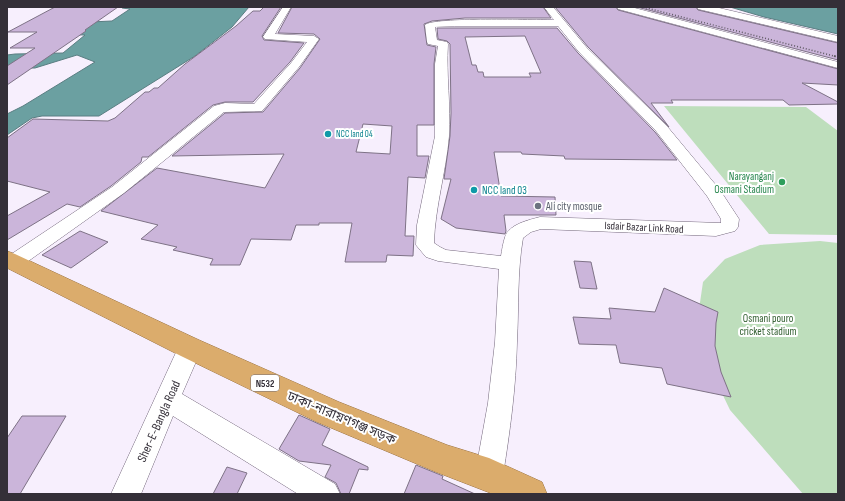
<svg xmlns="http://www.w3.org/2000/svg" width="845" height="501" viewBox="0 0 845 501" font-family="'Sofia Sans Condensed','Noto Sans Bengali',sans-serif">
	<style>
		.green { fill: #bedebc }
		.water { fill: #6ba0a1; stroke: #5a7e82 }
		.building { fill: #cbb5da; stroke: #7e7286; fill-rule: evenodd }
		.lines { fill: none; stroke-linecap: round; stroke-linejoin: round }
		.minor-casing { stroke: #74687c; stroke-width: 1 }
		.tertiary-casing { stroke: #74687c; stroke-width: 1 }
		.trunk-casing { stroke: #9b7342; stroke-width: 1 }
		.minor { fill: #fff; fill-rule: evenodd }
		.tertiary { fill: #fff; fill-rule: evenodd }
		.trunk { fill: #dbac6c; fill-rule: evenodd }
		.rail-far1 { stroke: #5f5a64; stroke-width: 1.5; stroke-dasharray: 1 2; stroke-linecap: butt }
		.rail { stroke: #5f5a64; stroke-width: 2; stroke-dasharray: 1.5 2.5; stroke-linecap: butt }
		.culture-dot { fill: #0f9aa8; stroke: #fff; stroke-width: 1.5 }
		.leisure-dot { fill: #2e9e5b; stroke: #fff; stroke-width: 1.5 }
		.worship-dot { fill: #6b7280; stroke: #fff; stroke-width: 1.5 }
		.labels { text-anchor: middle; stroke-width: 4; stroke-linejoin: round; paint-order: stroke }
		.far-culture-label { font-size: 9px; fill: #0d838f; stroke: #fff; text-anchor: start }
		.shield { fill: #fff; stroke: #716d74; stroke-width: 1 }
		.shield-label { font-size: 10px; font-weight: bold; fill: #342f38 }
		.leisure-label { font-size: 11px; fill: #27864d; stroke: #fff; text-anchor: end }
		.culture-label { font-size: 11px; fill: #0d838f; stroke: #fff; text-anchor: start }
		.worship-label { font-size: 11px; fill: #5b616d; stroke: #fff; text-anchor: start }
		.street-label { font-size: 11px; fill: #342f38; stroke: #fff }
		.park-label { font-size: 11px; fill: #356133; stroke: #fff }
		.near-street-label { font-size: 13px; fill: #342f38; stroke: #fff }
	</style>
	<rect width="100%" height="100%" fill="#f7effd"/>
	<path class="green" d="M664,106L806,107L838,131V235L769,234Z
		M820,241L838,243V494H803L730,410L695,337L703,282L725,259L760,245Z"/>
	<path class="water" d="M123,7H249L232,27L195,56L99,116H42L32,118L7,135V114L23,106L95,62L77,55L35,68H7V55L15,54L63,53L85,35L47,34L69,23L112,21L130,9L122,8Z
		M730,7H838V34L764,17Z"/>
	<path class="building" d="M55,7H118L85,30L86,31L7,85V66L35,48H10L37,32H8Z
		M264,7H281L262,36L264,40L304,43L290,62L253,102H225L213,105L148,157H142L141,162L111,186L80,207L67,204L7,240V216L50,192L7,181V138L33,119L108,121L115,118L145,92H149L154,88H158L185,64L236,26L253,11H260Z
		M292,7H543L551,18H465L432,21L424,24L427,45L436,47L434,64V125H417V156H429L425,178L408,177L405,236H414L413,256L387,255L386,262H345L352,223H319V225H296L291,240L251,239L240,265H210L213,259L173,250L177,247L141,239L158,225L101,211L157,168L265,188L284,154L172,156L225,113L263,112L300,68L320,39L314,34L278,33ZM363,124L392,126L390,154L356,152Z
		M555,7H616L618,10L838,69V85L802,83L838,102V104L789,105L783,100H671L673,103H651L669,127L588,47Z
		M637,7H696L698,10L838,43V60Z
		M437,28H557L578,53L655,132L677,160L565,159L564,156L522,154L521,152H494L501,196L555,197L556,215H504L506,231L505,234L456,228L441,219L451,179H444L450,136L451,113L450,44L447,41L438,39ZM525,36L541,73H529L531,77H484L483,72H478L476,65H472L465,37Z
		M80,231L108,242L71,268L42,255Z
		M574,261L591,262L597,289L580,288Z
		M664,288L718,312L716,323L715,346L721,372L731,397L667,384L662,368L620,363L616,345L579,344L573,317L611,319L609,308L655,312Z
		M299,415L330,429L322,445L368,467V470L359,469L349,494H341L336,483L325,477L331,465L299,461L279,449Z
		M22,416H66L20,494H7V438Z
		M416,465L443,476L442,479L475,494H404Z
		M227,467L247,473L237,494H213Z"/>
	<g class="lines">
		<g class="minor-casing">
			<path id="minor" d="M283,7H291L275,34L314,36L319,39L299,67L262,111L224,112L124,193L20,267L13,269L7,267V257L112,187L214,106L225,103L254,104L291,63L307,42L265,39L263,37Z
				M544,7H553L587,48L666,125L720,190L739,219L738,227L735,231L716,236L541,229L531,232L523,238C517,273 519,307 517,342C516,387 510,431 503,475L499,485L489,489L479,485L475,475L488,403L495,342L499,269L438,261L426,257L416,245L417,225L435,136V64L438,46L428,44L427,42L425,25C433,17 536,20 554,20ZM455,26H558L579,52L656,131L707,196L721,219V223L540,217C529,220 509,224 505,237C503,243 502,250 501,256L446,250L440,247L434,243C435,207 446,172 449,136C451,106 446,75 448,44L447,42L437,40L435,27Z
				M617,7H631L838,62V68L618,9Z
				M190,339L198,341L202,348L182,394L335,484L340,494H298L173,416L141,494H111L178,348L182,341Z"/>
		</g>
		<g class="tertiary-casing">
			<path id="tertiary" d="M697,7H715L838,36V42L698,9Z"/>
		</g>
		<g class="trunk-casing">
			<path id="trunk" d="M7,251L15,254L199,340L339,402L447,445L489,458L542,482L547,494H493L436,472L317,422L181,356L7,268Z"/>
		</g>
		<use href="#minor" class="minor"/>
		<use href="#tertiary" class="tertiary"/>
		<use href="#trunk" class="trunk"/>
		<path class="rail-far1" d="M643,7L838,57"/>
		<path class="rail" d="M834,56L838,57"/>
	</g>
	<g class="culture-dot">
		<circle cx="328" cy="134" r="4"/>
		<circle cx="474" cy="190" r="4"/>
	</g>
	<circle class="leisure-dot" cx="782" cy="182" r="4"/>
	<circle class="worship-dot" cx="538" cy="206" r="4"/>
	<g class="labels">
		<g class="far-culture-label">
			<text x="336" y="137">NCC land 04</text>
		</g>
		<rect class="shield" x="251" y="375" width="28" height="16" rx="3"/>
		<g class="shield-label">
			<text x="265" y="387">N532</text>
		</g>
		<g class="leisure-label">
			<text x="774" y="180">Narayanganj<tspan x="774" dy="13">Osmani Stadium</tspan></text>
		</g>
		<g class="culture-label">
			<text x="482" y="194">NCC land 03</text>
		</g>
		<g class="worship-label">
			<text x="546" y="210">Ali city mosque</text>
		</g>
		<g class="street-label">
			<text transform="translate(644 227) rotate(3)" y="4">Isdair Bazar Link Road</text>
		</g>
		<g class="park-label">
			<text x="768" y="322">Osmani pouro<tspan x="768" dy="13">cricket stadium</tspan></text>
		</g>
		<g class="near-street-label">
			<text transform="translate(342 417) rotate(23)" y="5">ঢাকা-নারায়ণগঞ্জ সড়ক</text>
			<text transform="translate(158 421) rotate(-66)" y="5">Sher-E-Bangla Road</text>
		</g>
	</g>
	<rect width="845" height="501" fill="none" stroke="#342f38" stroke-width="16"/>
</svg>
